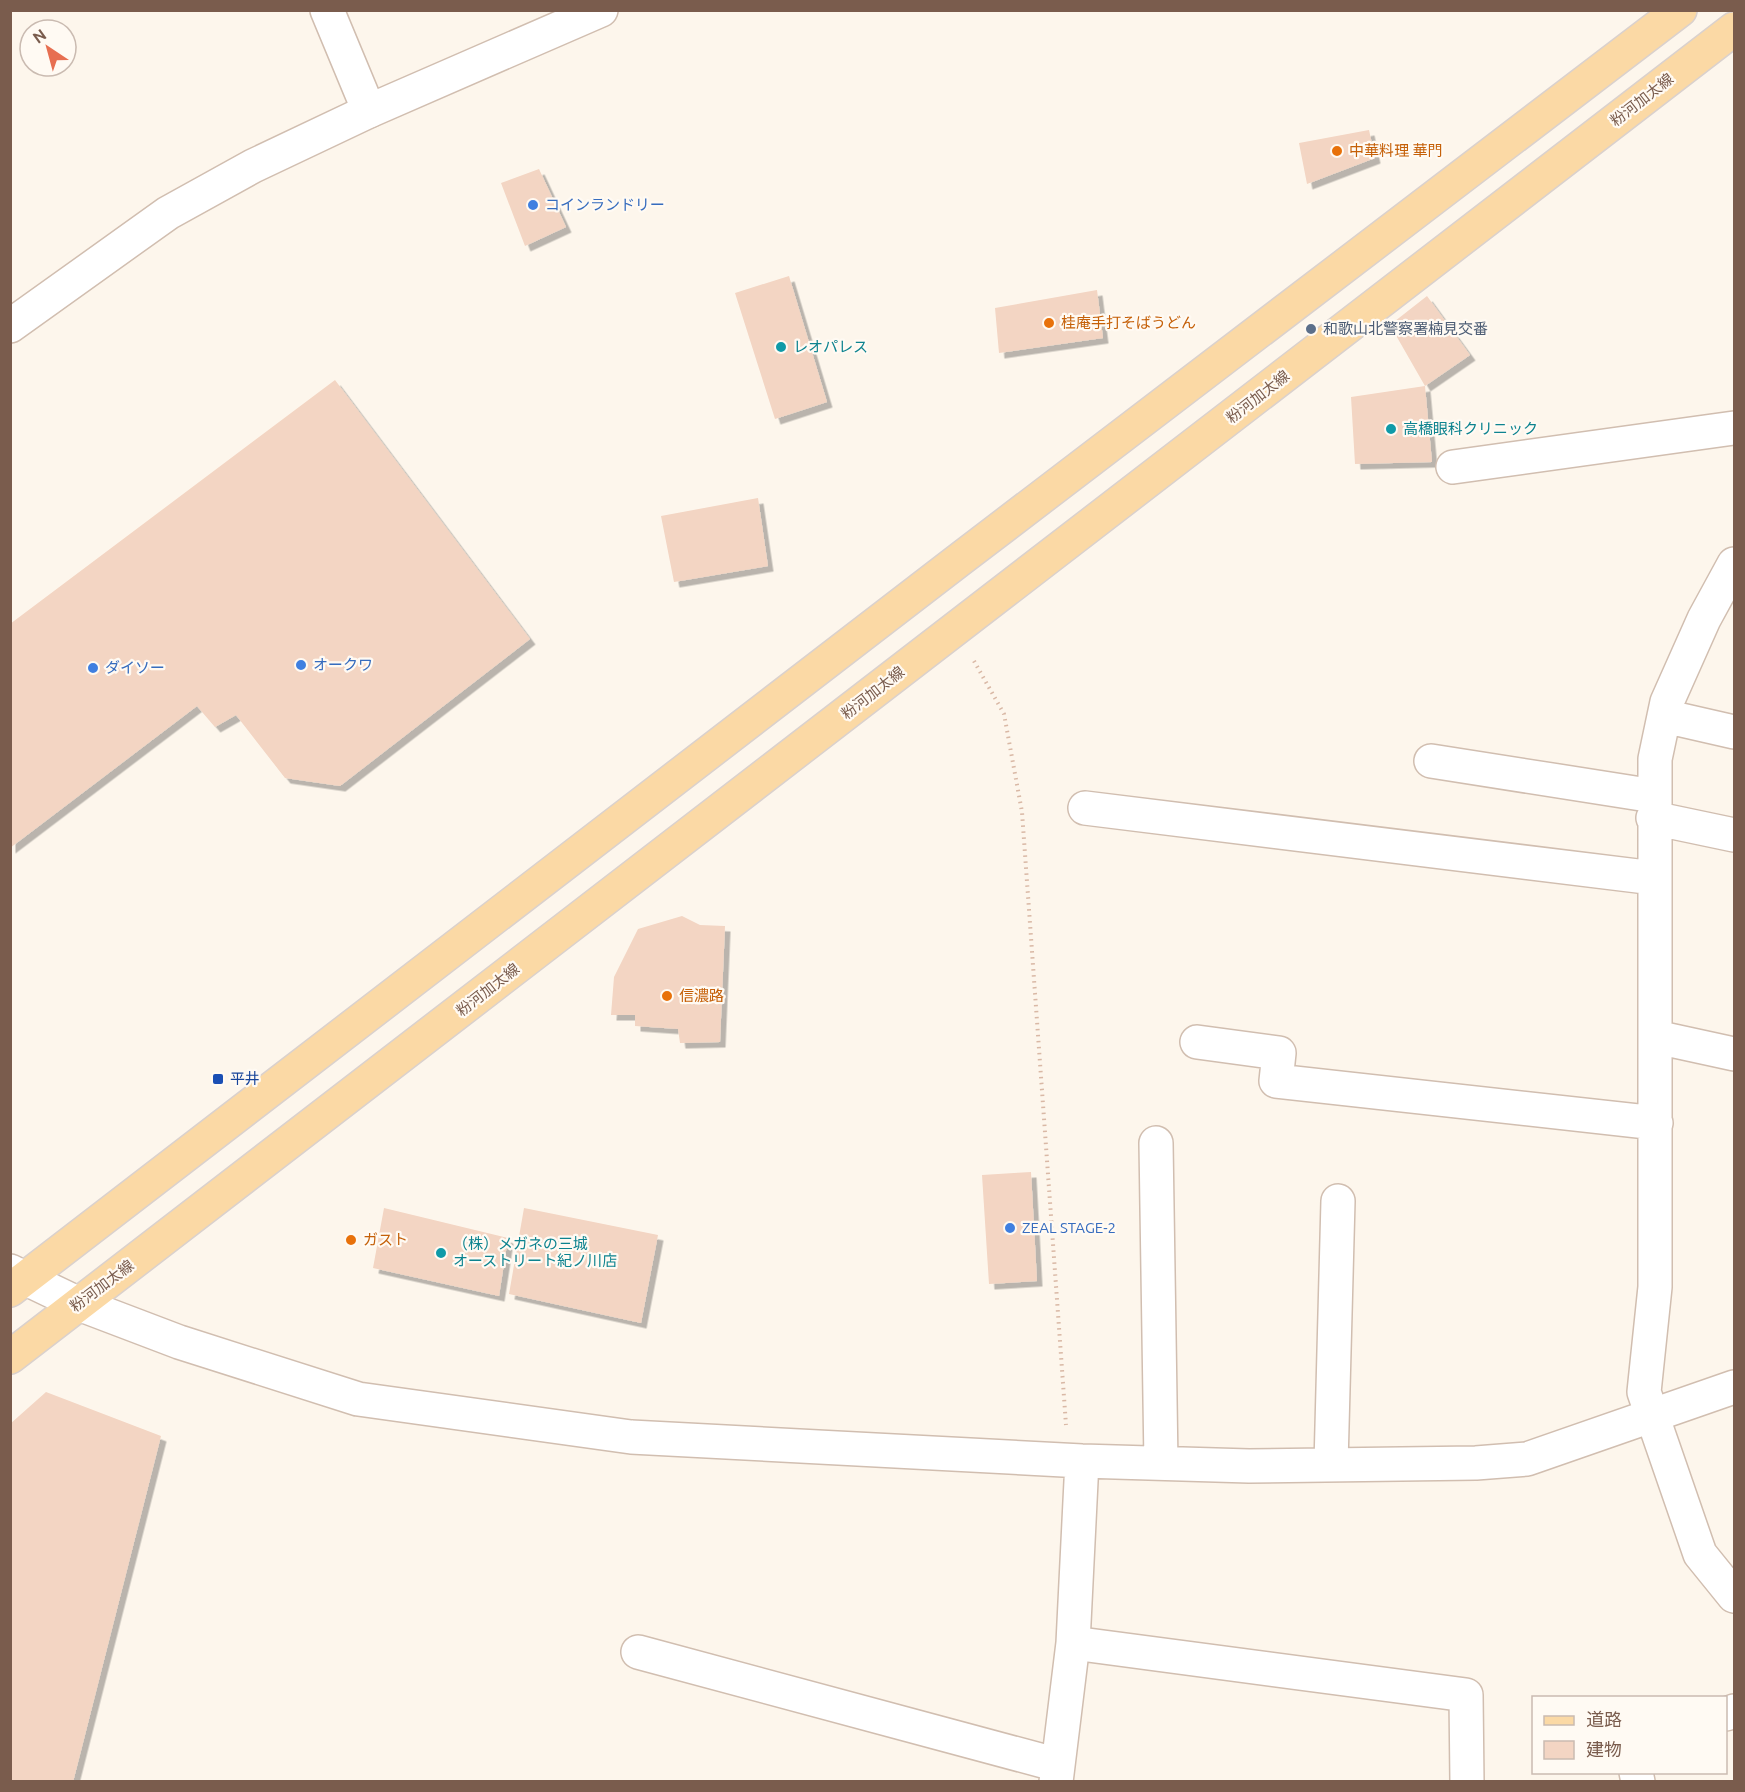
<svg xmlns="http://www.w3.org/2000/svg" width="1745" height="1792" viewBox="0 0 1745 1792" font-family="Ubuntu,'Noto Sans JP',sans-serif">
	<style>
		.building { fill: #f3d5c3; filter: url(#shadow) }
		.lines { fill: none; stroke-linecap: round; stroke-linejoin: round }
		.minor-casing { stroke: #d1beb0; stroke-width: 36 }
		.tertiary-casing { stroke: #d1beb0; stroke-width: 36 }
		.primary-casing { stroke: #dad1cd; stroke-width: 36 }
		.path { stroke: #d9b8a5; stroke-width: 4; stroke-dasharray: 1.5 4.5; stroke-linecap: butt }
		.minor { stroke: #fff; stroke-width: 33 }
		.tertiary { stroke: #fff; stroke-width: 33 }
		.primary { stroke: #fbd9a5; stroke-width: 33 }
		.food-dot { fill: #e8710a; stroke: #fffaf3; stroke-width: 2 }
		.shop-dot { fill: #3f7fe0; stroke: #fffaf3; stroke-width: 2 }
		.service-dot { fill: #5c6f8a; stroke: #fffaf3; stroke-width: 2 }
		.culture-dot { fill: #0f9aa8; stroke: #fffaf3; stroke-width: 2 }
		.transit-dot { fill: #1a4fb4; stroke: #fffaf3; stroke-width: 2 }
		.labels { text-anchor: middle; stroke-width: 4.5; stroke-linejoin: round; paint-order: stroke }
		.street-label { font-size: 15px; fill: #7a5c4d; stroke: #fffaf3 }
		.food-label { font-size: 15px; fill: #c56008; stroke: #fffaf3; text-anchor: start }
		.shop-label { font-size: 15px; fill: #366cbe; stroke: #fffaf3; text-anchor: start }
		.service-label { font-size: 15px; fill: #4e5e75; stroke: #fffaf3; text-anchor: start }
		.culture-label { font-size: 15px; fill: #0d838f; stroke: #fffaf3; text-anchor: start }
		.transit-label { font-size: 15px; fill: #164399; stroke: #fffaf3; text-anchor: start }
	</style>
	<defs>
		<filter id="shadow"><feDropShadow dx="5.5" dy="5.5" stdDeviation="0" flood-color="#0004"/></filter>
	</defs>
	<rect width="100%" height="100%" fill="#fdf6ec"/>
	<path class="building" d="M1369,130L1375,158L1307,184L1299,143Z
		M539,169L566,227L525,246L501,183Z
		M789,276L827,402L775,419L735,293Z
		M1097,290L1103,338L999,353L995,308Z
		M1427,296L1470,355L1425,386L1432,462L1355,464L1351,397L1425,386L1390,325Z
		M335,380L530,639L340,786L285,778L236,715L215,727L197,706L10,848V624Z
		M758,498L768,566L674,582L661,516Z
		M682,916L700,925L725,926L720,1042L680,1043L678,1029L635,1026V1015H611L614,977L638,929Z
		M1031,1172L1037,1281L989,1284L982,1175Z
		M384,1208L508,1238L499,1296L373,1268Z
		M524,1208L658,1235L641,1323L509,1294Z
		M46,1392L161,1436L73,1782H10V1424Z"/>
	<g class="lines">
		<g class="minor-casing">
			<path id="minor" d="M327,10L369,111
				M1453,467L1734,428
				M1734,564L1704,619L1667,702L1655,759V1287L1644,1392L1700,1554L1734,1596
				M1664,716L1734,732
				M1431,761L1654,796
				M1085,808L1654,878
				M1653,818L1734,835
				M1656,1037L1734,1054
				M1197,1042L1279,1053L1276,1081L1656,1123
				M1156,1143L1161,1463
				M79,1304L179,1342L358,1399L631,1437L1082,1461L1249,1466L1476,1463L1527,1459L1734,1387
				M1331,1464L1338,1201
				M1073,1643L1466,1695L1467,1782
				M638,1652L1058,1765
				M1726,1714L1734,1711
				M1636,1772L1638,1782
				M1056,1782L1073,1643L1082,1461"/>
		</g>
		<g class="tertiary-casing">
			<path id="tertiary" d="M10,326L168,213L253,166L369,111L601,10
				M10,1271L79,1304"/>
		</g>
		<g class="primary-casing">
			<path id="primary" d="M10,1290L959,560L1680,10
				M10,1357L1734,29"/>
		</g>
		<path class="path" d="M974,661L1004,714L1022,812L1066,1425"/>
		<use href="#minor" class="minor"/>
		<use href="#tertiary" class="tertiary"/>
		<use href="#primary" class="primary"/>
	</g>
	<g class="food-dot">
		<circle cx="1337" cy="151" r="6"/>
		<circle cx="1049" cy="323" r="6"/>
		<circle cx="667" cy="996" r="6"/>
		<circle cx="351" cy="1240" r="6"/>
	</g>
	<g class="shop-dot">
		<circle cx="533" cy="205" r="6"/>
		<circle cx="301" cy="665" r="6"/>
		<circle cx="93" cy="668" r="6"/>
		<circle cx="1010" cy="1228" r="6"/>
	</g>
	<circle class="service-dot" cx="1311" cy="329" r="6"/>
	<g class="culture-dot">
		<circle cx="781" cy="347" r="6"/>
		<circle cx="1391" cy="429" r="6"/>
		<circle cx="441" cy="1253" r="6"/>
	</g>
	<rect class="transit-dot" x="212" y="1073" width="12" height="12" rx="3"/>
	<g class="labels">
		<g class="street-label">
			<text transform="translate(1642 100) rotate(-38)" y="5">粉河加太線</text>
			<text transform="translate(1258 397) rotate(-38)" y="5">粉河加太線</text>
			<text transform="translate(873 693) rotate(-38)" y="5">粉河加太線</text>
			<text transform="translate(488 990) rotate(-38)" y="5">粉河加太線</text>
			<text transform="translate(102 1286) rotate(-37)" y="5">粉河加太線</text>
		</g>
		<g class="food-label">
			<text x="1349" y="156">中華料理 華門</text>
			<text x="1061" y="328">桂庵手打そばうどん</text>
			<text x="679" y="1001">信濃路</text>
			<text x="363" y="1245">ガスト</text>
		</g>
		<g class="shop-label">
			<text x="545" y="210">コインランドリー</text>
			<text x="313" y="670">オークワ</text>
			<text x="105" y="673">ダイソー</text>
			<text x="1022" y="1233">ZEAL STAGE-2</text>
		</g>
		<g class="service-label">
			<text x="1323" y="334">和歌山北警察署楠見交番</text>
		</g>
		<g class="culture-label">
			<text x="793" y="352">レオパレス</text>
			<text x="1403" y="434">高橋眼科クリニック</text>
			<text x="453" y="1249">（株）メガネの三城<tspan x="453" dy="17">オーストリート紀ノ川店</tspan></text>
		</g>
		<g class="transit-label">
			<text x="230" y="1084">平井</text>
		</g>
	</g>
	<rect width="1745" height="1792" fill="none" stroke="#7a5c4d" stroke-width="24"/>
	<rect x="1532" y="1696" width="195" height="78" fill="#fffaf3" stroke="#cabbb1" stroke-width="1.5"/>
	<rect x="1544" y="1716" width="30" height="9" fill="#fbd9a5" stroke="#cabbb1" stroke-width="1.5"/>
	<text x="1586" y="1726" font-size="18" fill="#7a5c4d">道路</text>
	<rect x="1544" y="1741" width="30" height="18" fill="#f3d5c3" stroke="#cabbb1" stroke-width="1.5"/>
	<text x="1586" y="1756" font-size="18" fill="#7a5c4d">建物</text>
	<g transform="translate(48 48) rotate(324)"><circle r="28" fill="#fffaf3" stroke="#cabbb1" stroke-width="1.5"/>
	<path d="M0-4.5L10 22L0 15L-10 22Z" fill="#e76f51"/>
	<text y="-9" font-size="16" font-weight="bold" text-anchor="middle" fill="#7a5c4d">N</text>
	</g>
</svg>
